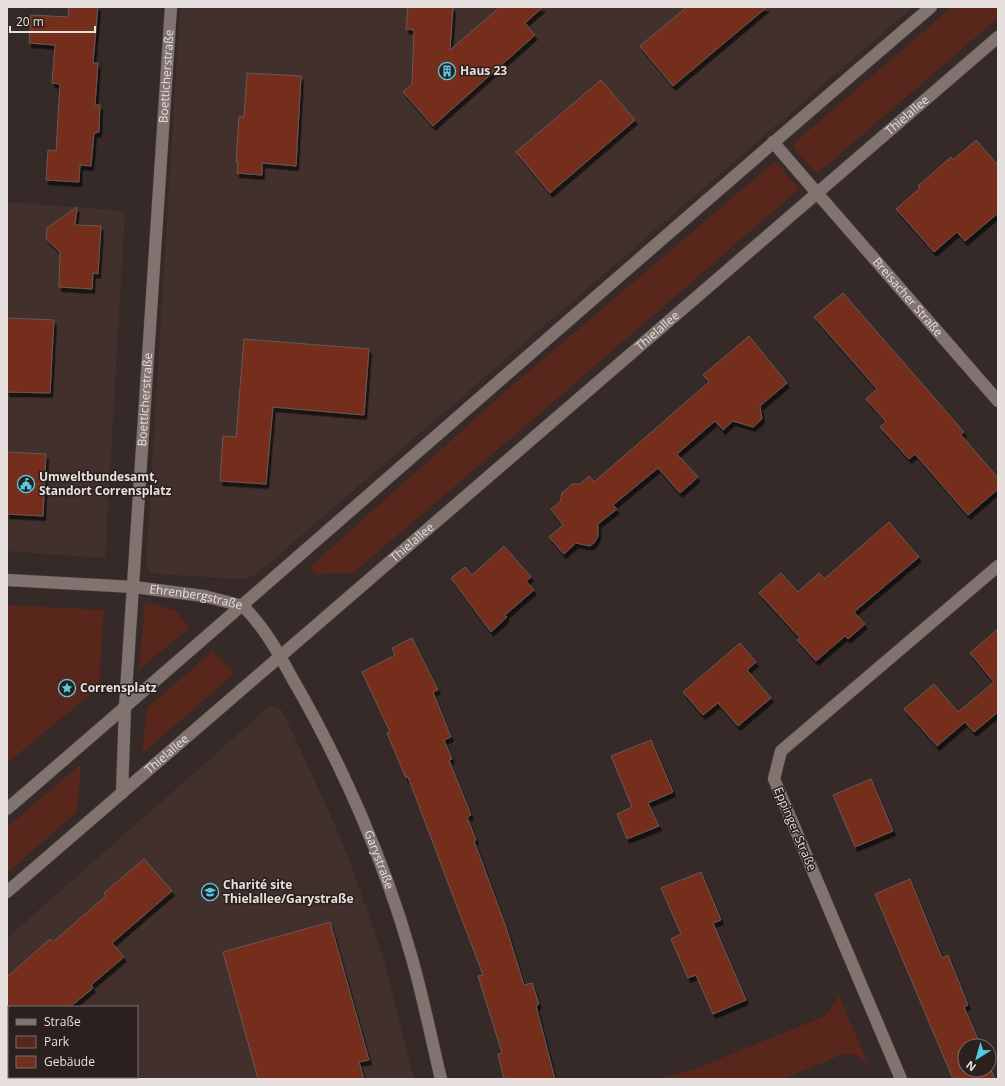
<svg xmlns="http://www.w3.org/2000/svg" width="1005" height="1086" viewBox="0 0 1005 1086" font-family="'Open Sans',sans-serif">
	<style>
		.built { fill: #42302c; fill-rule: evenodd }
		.green { fill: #59261b }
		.building { fill: #742e1e; stroke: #665956; filter: url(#shadow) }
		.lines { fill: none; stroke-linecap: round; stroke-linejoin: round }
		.street-casing { stroke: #524846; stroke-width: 13 }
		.secondary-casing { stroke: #524846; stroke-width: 13 }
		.street { stroke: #807370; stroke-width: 12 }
		.secondary { stroke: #807370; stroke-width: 12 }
		.labels { text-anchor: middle; stroke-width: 3; stroke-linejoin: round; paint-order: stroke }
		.poi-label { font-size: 12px; font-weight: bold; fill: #e7e0de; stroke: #2b201e; text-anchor: start }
		.street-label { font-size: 12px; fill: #e7e0de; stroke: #2b201e }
	</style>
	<defs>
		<filter id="shadow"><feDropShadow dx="2.5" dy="4.5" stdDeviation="0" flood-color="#0009"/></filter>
	</defs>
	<rect width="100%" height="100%" fill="#352a27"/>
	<path class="built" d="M180,7H913L259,572L251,577L241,579L156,574L151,573L146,564Z
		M7,202L125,211L105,558L7,551Z
		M270,706L282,710L336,827L355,875L385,964L414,1079H7V938ZM9,1007H137V1077H9Z"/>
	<path class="green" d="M952,7H998V18L818,173L815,172L794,148V143Z
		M776,162L799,189L551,404L353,573L315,574L310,567L506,391L773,163Z
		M145,602L175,610L190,628L139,669Z
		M7,605L104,610L99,687L7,763Z
		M213,651L234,674L142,754L147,708Z
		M81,764L77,812L7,873V827Z
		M837,992L869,1065C862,1057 854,1054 844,1054L782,1079H659L697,1068L825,1016L837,1001Z"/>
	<path class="building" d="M69,7H98L93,63H98L95,105H100L99,132L94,133L91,166L80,165L79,182L46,180L48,150L56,151L60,84L52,83L55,45L29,43L31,15L68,17Z
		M408,7H453L450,50L500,7H543L525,23L535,35L433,126L403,92L412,84L414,30L406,29Z
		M687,7H767L673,86L640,46Z
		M247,73L301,76L296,166L262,163V175L237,173L238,162H236L239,117H244Z
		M601,80L635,120L550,193L516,152Z
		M976,140L998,165V213L965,241L957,232L934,252L896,209L920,188L918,186L934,172L951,157L953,160Z
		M77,207L75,225L101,226L98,274L93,273L92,289L59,287L60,252L46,239L47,228Z
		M843,293L964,432L961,435L998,478V489L968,515L915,454L909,459L880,427L886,422L866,399L877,389L814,317Z
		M7,318L54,320L50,393L7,392Z
		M749,336L787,383L760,406L762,419L753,427L733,421L723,430L715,421L677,454L698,477L680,493L658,468L613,505L617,509L598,524V536L594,543L590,546L576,543L564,554L549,537L563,525L551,509L560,502L562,493L572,484H580L589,476L594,482L709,382L703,375Z
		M244,339L369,349L364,415L273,407L266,484L220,481L223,436L236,437Z
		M7,452L46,454L43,516L7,514Z
		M889,522L919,557L854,612L865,624L848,639L845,636L816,661L797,640L800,638L759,593L781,573L798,592L819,573L824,579Z
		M504,546L531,577L526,581L534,590L505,615L507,617L491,632L451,578L465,567L472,575Z
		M998,629V712L974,732L965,722L937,746L904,709L934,684L958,712L994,682L970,653Z
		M412,638L438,690L433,692L451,737L444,740L452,759L449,760L471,815L467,817L476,840L474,841L506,927L524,985L532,983L539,1004L536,1006L555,1079H504L498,1054L502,1053L478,976L483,975L408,777L406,778L387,733L390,732L362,672L395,655L392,648Z
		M740,643L756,662L747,670L771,698L738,726L718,703L703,715L683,692Z
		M651,740L673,792L648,803L659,826L627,839L617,814L632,807L611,756Z
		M871,779L893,831L855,847L833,795Z
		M144,859L172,891L112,943L124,957L91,985L93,988L70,1007H7V977L50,939L53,942L106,896L104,893Z
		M701,872L721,920L713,923L746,1000L713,1014L696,975L688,978L671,939L681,934L661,888Z
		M910,879L942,958L948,955L968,1005L964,1007L981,1046H965V1070H989V1065L995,1079H953L875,894Z
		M330,922L369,1060L359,1062L364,1079H258L223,952Z"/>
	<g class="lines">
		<g class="street-casing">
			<g id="street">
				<path id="s1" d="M817,193L998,401"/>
				<path id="s2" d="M7,580L134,587L204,596L243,606"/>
				<path id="s3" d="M125,707L171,7"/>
				<path d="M901,1079L774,779L781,751L998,566"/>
			</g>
		</g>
		<g class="secondary-casing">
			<g id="secondary">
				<path d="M773,142L817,193"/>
				<path id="s4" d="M243,606C264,627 278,652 292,678C341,762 385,862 411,955C423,996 431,1038 441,1079"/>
				<path d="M122,793L125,707"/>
				<path d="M7,809C316,543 621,272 931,7"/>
				<path id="s5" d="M7,892L998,37"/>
			</g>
		</g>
		<use href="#street" class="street"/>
		<use href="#secondary" class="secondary"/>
	</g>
	<defs>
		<g id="building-ring" transform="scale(0.9)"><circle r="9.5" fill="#2b201e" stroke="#56c9e1" stroke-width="1.5"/><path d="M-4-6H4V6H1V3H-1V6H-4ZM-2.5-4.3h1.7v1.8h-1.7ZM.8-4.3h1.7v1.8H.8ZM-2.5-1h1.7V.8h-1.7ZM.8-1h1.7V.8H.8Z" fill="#56c9e1"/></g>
		<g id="civic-ring" transform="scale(0.9)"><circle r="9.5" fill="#2b201e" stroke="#56c9e1" stroke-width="1.5"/><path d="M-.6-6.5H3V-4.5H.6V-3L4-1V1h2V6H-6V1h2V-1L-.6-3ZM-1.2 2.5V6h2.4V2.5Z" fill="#56c9e1"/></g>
		<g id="sight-ring" transform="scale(0.9)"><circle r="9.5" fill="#2b201e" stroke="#56c9e1" stroke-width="1.5"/><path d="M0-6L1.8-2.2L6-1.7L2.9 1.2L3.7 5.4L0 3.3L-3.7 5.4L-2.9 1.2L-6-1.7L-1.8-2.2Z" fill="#56c9e1"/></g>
		<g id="university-ring" transform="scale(0.9)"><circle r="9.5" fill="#2b201e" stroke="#56c9e1" stroke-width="1.5"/><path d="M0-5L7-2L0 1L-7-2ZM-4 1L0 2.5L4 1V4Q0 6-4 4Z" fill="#56c9e1"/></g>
	</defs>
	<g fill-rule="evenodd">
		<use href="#building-ring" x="447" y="71"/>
		<use href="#civic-ring" x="26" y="484"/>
		<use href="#sight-ring" x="67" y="688"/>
		<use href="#university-ring" x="210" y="892"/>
	</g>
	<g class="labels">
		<g class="poi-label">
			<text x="460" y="75">Haus 23</text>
			<text x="39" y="481">Umweltbundesamt,<tspan x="39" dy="14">Standort Corrensplatz</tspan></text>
			<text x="80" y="692">Corrensplatz</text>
			<text x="223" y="889">Charité site<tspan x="223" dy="14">Thielallee/Garystraße</tspan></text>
		</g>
		<g class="street-label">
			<text dy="4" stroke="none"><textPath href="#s3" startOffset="632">Boetticherstraße</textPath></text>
			<text dy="4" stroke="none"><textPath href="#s5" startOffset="1189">Thielallee</textPath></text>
			<text dy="4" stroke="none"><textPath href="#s1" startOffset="138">Breisacher Straße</textPath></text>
			<text dy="4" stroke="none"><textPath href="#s5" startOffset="859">Thielallee</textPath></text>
			<text dy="4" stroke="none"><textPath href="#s3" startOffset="308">Boetticherstraße</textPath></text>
			<text dy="4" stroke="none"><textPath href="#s5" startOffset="535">Thielallee</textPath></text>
			<text dy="4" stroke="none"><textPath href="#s2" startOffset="190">Ehrenbergstraße</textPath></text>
			<text dy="4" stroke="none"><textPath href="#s5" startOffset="211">Thielallee</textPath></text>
			<text transform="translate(795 829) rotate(67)" y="4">Eppinger Straße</text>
			<text dy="4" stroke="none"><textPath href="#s4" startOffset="289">Garystraße</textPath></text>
		</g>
	</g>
	<rect width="1005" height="1086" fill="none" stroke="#e7e0de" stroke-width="16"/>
	<rect x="8" y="1006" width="130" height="72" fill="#2b201e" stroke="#766d6b"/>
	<rect x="16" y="1019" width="20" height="6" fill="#807370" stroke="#766d6b"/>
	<text x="44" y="1026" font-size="12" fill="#e7e0de">Straße</text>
	<rect x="16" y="1036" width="20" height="12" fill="#59261b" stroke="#766d6b"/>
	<text x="44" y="1046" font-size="12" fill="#e7e0de">Park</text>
	<rect x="16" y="1056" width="20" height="12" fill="#742e1e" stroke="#766d6b"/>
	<text x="44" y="1066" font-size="12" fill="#e7e0de">Gebäude</text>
	<g transform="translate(977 1058) rotate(217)"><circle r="19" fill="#2b201e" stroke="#766d6b"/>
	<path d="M0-3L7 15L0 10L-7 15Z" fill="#56c9e1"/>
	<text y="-6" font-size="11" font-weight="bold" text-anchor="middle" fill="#e7e0de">N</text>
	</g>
	<path d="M10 26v6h85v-6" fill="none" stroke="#e7e0de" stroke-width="2"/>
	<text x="16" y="26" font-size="12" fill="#e7e0de" stroke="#2b201e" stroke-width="3" paint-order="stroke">20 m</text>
</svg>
